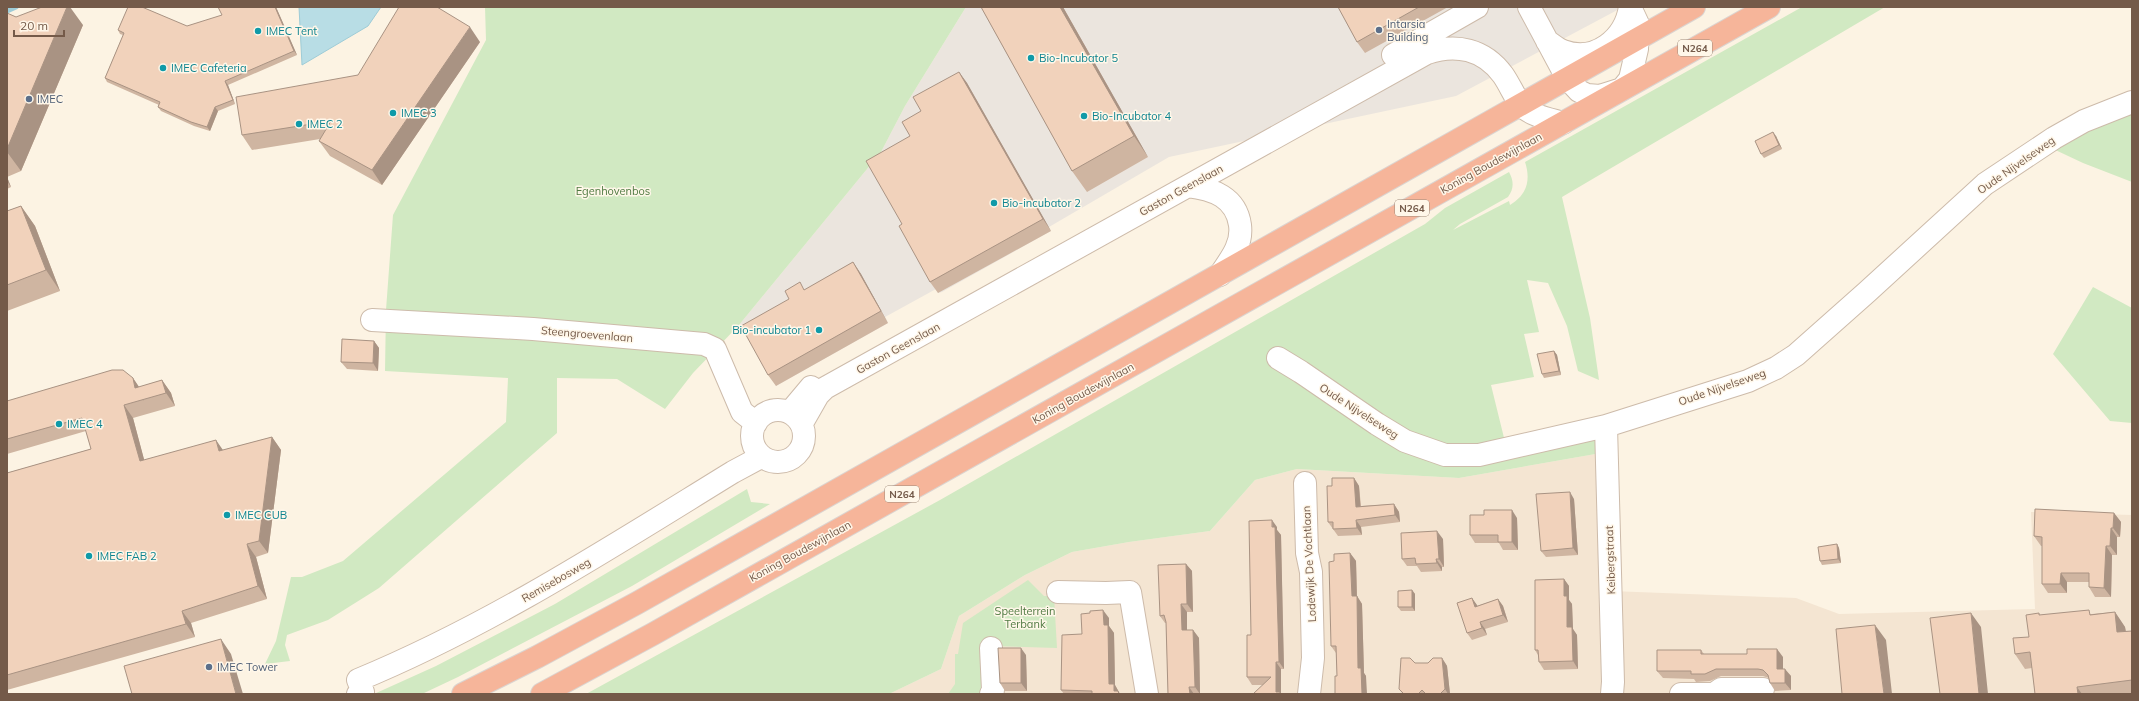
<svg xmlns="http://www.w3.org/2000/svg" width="2139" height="701" viewBox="0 0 2139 701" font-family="Mulish,sans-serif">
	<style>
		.residential { fill: #f4e5d2 }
		.industrial { fill: #ebe5de }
		.green { fill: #d1e9c2 }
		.water { fill: #b8dde5; stroke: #9eccd7 }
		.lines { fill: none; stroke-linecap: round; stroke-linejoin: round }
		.stream { stroke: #9eccd7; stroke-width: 5 }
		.minor-casing { stroke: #cdbbaa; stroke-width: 24 }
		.highway-casing { stroke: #dbd4d0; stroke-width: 24 }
		.minor { stroke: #fff; stroke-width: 22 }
		.highway { stroke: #f6b59a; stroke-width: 22 }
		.wall { fill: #cfb5a1 }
		.shaded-wall { fill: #a99383 }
		.building { fill: #f1d2bb; stroke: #a99383 }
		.service-dot { fill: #5c6f8a; stroke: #fff7e9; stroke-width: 1.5 }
		.culture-dot { fill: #0f9aa8; stroke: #fff7e9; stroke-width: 1.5 }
		.labels { text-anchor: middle; stroke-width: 3; stroke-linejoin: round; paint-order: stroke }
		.shield { fill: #fff7e9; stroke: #9e8979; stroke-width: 1 }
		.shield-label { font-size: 10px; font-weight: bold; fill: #745a49 }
		.service-label { font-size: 11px; fill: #4e5e75; stroke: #fff7e9; text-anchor: start }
		.culture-label { font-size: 11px; fill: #0d838f; stroke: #fff7e9; text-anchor: start }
		.street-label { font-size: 11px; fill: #745a49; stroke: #fff7e9 }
		.park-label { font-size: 11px; fill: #507a42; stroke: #fff7e9 }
	</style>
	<rect width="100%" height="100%" fill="#fcf3e3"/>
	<path class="residential" d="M1607,452L1611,591L1796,598L1839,614L2035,609L2031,512L2132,515V694H889L941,669L959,616L1025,575L1072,552L1129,542L1210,531L1255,480L1297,469L1459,478Z"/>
	<path class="industrial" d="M966,7H1623L1456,96L1169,157L1049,227L1051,231L942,292L938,293L936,289L885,317L888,323L776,386L749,338L739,325L881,152L905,106Z"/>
	<path class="green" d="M485,7H966L905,106L881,152L739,325L693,373L665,409L617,379L557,378V433L379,588L328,620L287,635L285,645L290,661L265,664L276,641L291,577H302L343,561L506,422L508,378L385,371L386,310L393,215L486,40Z
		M1802,7H1885L1562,197L1590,318L1599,380L1578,371L1567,326L1548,283L1527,280L1539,332L1524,334L1534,377L1491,385L1507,450L1606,426L1607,452L1459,478L1297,469L1255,480L1210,531L1129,542L1072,552L1025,575L959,616L941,669L889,694H586L940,500L1425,224L1445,208L1509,172C1514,181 1514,189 1508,197L1460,224L1453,230L1509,201L1510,205C1527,195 1531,180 1525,162Z
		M2132,108V182L2083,163L2049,147Z
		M2093,287L2132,308V423L2110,421L2053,354Z
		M747,489L751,502L770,504L632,586L458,677L422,694H374L436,666L555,604Z
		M1028,580L1044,596H1054L1057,648L990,646L988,694H948L955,684V654H958L963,623Z"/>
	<path class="water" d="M299,7H381L368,26L302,65Z"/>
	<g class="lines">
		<path class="stream" d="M7,11L16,7"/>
		<g class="minor-casing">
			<path id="minor" d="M1529,7L1567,78L1579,91L1587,95L1600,96L1622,89L1630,79L1637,49L1638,24L1630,7
				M1547,41C1552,44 1557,49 1563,51C1595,63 1625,39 1630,7
				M1393,55L1477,7
				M1188,186C1213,189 1236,197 1240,225C1241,233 1240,241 1236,249C1232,258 1225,267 1220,275
				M372,320L533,329L704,344L715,349L742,412L756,423
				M1278,358L1301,372L1377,424L1405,441L1445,455H1479L1606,426L1748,381L1776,368L1796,355L1867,292L1985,184L2054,138L2084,121L2132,102
				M752 436a26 26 0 1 1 52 0a26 26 0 1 1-52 0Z
				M790,412L811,387
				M802,423L818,395L825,388L1427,53C1456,43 1484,49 1503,75C1510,85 1514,96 1521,105C1531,116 1550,119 1563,123
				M1606,426L1613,682L1612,694
				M1305,483L1307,553L1311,572L1313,658L1309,694
				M1058,592L1106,593L1130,592L1147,694
				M991,648L993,690L991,694
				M358,694L363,692L358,680C491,625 611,547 733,472L761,457
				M1681,694H1714L1721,689H1763"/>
		</g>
		<g class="highway-casing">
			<path id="highway" d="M463,694L537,657L637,603L1694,7
				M542,694L653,634L1769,7"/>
		</g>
		<use href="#minor" class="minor"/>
		<use href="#highway" class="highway"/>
	</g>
	<path class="wall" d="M276,7L297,55L228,85L235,104L218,111L210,131L194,126L161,111L158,107L159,105L107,82L105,78L123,35L120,34L118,30L187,26Z
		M981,7H1063L1148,157L1087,192L1072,171Z
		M1338,7H1448L1365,53L1357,42Z
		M7,13L16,17L83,25L21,171L7,177Z
		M480,42L382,185L330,156L319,141L320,139L252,150L242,135L358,75Z
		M959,72L967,83L1051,231L938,293L930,282L902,224L921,111Z
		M1776,136L1782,149L1764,158L1761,154Z
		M7,177L11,187L7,189Z
		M21,206L35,226L60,291L7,311V211Z
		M853,262L861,274L888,323L776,386L768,375L805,290Z
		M374,341L379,348L378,371L347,369L341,362Z
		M1554,351L1557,355L1561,375L1544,378L1542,374Z
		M133,378L139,387L162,380L171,393L175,406L133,418L144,460L223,450L272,437L281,450L268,553L256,557L267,599L191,623L195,637L7,690V473L91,449L86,431L7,454V401Z
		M1354,478L1359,486L1361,506L1394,504L1399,512L1400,522L1361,527L1362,535L1338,536L1328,522L1332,486Z
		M1574,499L1578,555L1546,557L1541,551Z
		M2114,513L2121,522L2120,537H2117V555H2112L2111,597H2095L2089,587V582H2067V593H2048L2042,584V546H2041L2034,536Z
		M1517,518L1518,550H1503L1499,543H1475L1470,535Z
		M1277,527V530L1281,535L1283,633L1284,669H1281V694L1263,685H1252L1247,677L1251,635Z
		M1443,539L1444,567H1442V571L1421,572L1417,566H1407L1402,559Z
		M1837,544L1839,548L1841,563L1822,565L1820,561Z
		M1350,553L1356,561L1357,596L1362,604L1364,673L1366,676H1337L1336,653L1331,646L1334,561Z
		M1186,564L1192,571L1193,612H1187V630H1193L1199,638L1200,694H1168L1166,623H1165L1160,616Z
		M1564,579L1569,586V600L1572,604L1573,629L1577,635L1578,669L1544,670L1539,662L1538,655L1535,650Z
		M1412,590L1415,594V611H1401L1398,607Z
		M1472,598L1477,606L1498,599L1503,606L1508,622L1485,629L1487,635L1472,640L1467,633Z
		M2115,612L2125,627L2126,631H2132V694H2035L2032,668L2025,669L2015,654L2029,637L2039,613L2040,615L2092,614Z
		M1090,613L1109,618V626L1114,633L1115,685L1120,694H1064L1061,690Z
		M1701,650L1704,654L1783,657V669L1791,676V690L1775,691L1770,683L1769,678L1763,676H1721L1710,681L1696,682L1694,679L1663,678L1657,671Z
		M1026,655L1027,691H1005L1000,683Z
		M1442,658L1447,666L1450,694H1403L1399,689L1415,663H1428Z"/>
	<path class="shaded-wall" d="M67,7H70L83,25L21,171L7,152V149Z
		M275,7H276L297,55L294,51Z
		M1060,7H1063L1148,157L1134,136Z
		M470,27L480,42L382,185L372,170Z
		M959,72L967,83L1051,231L1043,219Z
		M225,81L228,85L235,104L233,100Z
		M215,107L218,111L210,131L207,127Z
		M1773,132L1776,136L1782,149L1779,145Z
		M7,177L11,187L7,181Z
		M21,206L35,226L60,291L46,270Z
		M853,262L861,274L888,323L881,311Z
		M374,341L379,348L378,371L373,363Z
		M1554,351L1557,355L1561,375L1559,371Z
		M133,378L141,390L144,401L135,388Z
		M162,380L171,393L175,406L166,393Z
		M124,405L133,418L148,474L140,461Z
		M272,437L281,450L268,553L259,541Z
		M216,440L225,453L219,451Z
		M1354,478L1359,486L1361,514L1356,507Z
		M1570,492L1574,499L1578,555L1573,548Z
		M1394,504L1399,512L1400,522L1395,515Z
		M1512,510L1517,518L1518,550L1512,542Z
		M2114,513L2121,522L2120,537L2113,528Z
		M1272,520L1277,527V530L1281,535L1284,669L1279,662Z
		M1356,520L1361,527L1362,535L1357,528Z
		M2111,528L2117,537V555L2110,546Z
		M1437,531L1443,539L1444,567L1439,559Z
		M247,544L256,557L267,599L258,586Z
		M1837,544L1839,548L1841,563L1838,559Z
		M2106,546L2112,555L2111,597L2104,588Z
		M1350,553L1356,561L1357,601V596L1362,604L1364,673L1366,676L1367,694H1362L1358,668L1352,596Z
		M1436,559L1442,567V571L1437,563Z
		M1186,564L1192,571L1193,612L1187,604Z
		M2061,573L2067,582V593L2060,584Z
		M1564,579L1569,586V600L1572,604L1573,629L1577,635L1578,669L1573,661L1567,627L1564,596Z
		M1412,590L1415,594V611L1412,607Z
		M1472,598L1477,605L1480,614L1475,607Z
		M1498,599L1503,606L1508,622L1503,615Z
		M1181,604L1187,612V638L1182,630Z
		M1103,610L1109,618V626L1114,633L1115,685L1120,694H1116L1109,684L1104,625Z
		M182,611L191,623L195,637L186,624Z
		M2115,612L2125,627L2128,647L2117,632Z
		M1971,613L1981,627L1988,694H1979Z
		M1480,622L1485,629L1487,635L1482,628Z
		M1875,625L1886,640L1892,694H1884Z
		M1193,630L1199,638L1200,694L1195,687Z
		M221,639L231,654L243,694H236Z
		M1021,648L1026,655L1027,691L1021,683Z
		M1777,649L1783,657V677L1777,669Z
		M1442,658L1447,666L1450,694H1448L1445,689Z
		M1276,662L1281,669V694H1277L1276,692Z
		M1785,669L1791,676V690L1785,683Z
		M1189,687L1194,694H1190Z
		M2077,687L2082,694H2078Z"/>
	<path class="building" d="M42,7H67L7,149V13L16,17Z
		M128,7H142L187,26L222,15L218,7H275L294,51L225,81L233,100L215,107L207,127L191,122L158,107L160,102L105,78L124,33L118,30Z
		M399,7H437L470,27L372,170L319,141L331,121L242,135L236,97L358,75Z
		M981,7H1060L1134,136L1072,171Z
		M1338,7H1419L1357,42Z
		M959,72L1043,219L930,282L899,226L902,224L866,161L910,136L902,122L921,111L913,97Z
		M1773,132L1779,145L1761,154L1755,141Z
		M21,206L46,270L7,285V211Z
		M853,262L881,311L768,375L741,326L789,299L785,291L800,282L804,290Z
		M342,339L374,341L373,363L341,362Z
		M1554,351L1559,371L1542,374L1537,354Z
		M112,370H123L133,378L135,388L162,380L166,393L124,405L140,461L216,440L219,451L272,437L259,541L247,544L258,586L182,611L186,624L7,675V473L91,449L82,418L7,439V401Z
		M1332,478H1354L1356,507L1394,504L1395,515L1356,520L1357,528L1333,529V522H1328L1327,486H1332Z
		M1570,492L1573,548L1541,551L1536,494Z
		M2035,509L2114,513L2113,528H2111L2110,546H2106L2104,588L2089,587V573H2061L2060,584H2042V537L2034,536Z
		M1484,510H1512V542H1498V535H1470V515H1484Z
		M1272,520V527H1275L1278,625L1279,662H1276V692H1280V694H1253L1271,677H1247V635H1251L1249,521Z
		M1437,531L1439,559H1436L1437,563L1416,564L1415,558L1402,559L1401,533Z
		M1837,544L1838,559L1820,561L1818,547Z
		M1350,553L1352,596H1357L1358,668H1361L1362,694H1335V676H1337L1336,646H1331L1329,562L1334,561V554Z
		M1186,564L1187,604H1181L1182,630H1193L1195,687H1189L1190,694H1168L1166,622L1164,615L1160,616L1158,565Z
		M1564,579V596H1567V627H1572L1573,661L1539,662L1538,650H1535V580Z
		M1412,590V607H1398V591Z
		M1472,598L1475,607L1498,599L1503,615L1480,622L1482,628L1467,633L1457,603Z
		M1103,610L1104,625H1108L1109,684H1114V691H1118L1119,694H1092V691L1061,690L1062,635L1082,634L1081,614L1090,613V611Z
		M2089,610L2090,615L2115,612L2117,632L2132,631V680L2077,687L2078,694H2035L2030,652L2015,654L2013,638L2029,637L2026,615L2039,613V615Z
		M1971,613L1979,694H1940L1930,618Z
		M1875,625L1884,694H1842L1836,629Z
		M221,639L236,694H132L124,666Z
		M998,648H1021V683H1000Z
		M1747,649H1777V669H1785V683H1770L1768,675L1763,670L1758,669H1716L1705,674H1691V671H1657V650H1701V654H1747Z
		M1401,658H1410L1415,663H1428L1433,658H1442L1445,689L1440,694H1426L1422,690L1418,694H1404L1399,689Z"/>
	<g class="service-dot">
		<circle cx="1379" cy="30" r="4"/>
		<circle cx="29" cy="99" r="4"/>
		<circle cx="209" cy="667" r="4"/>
	</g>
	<g class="culture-dot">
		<circle cx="258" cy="31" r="4"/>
		<circle cx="1031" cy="58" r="4"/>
		<circle cx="163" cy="68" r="4"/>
		<circle cx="393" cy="113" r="4"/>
		<circle cx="1084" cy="116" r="4"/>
		<circle cx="299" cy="124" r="4"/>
		<circle cx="994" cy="203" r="4"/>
		<circle cx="819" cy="330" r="4"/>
		<circle cx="59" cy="424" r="4"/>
		<circle cx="227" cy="515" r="4"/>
		<circle cx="89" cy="556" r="4"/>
	</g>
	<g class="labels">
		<g class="shield">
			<rect x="1678" y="40" width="34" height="16" rx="3"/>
			<rect x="1395" y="200" width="34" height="16" rx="3"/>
			<rect x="885" y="486" width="34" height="16" rx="3"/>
		</g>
		<g class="shield-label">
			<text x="1695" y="52">N264</text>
			<text x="1412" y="212">N264</text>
			<text x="902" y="498">N264</text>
		</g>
		<g class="service-label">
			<text x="1387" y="28">Intarsia<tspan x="1387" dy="13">Building</tspan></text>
			<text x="37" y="103">IMEC</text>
			<text x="217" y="671">IMEC Tower</text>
		</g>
		<g class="culture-label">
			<text x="266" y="35">IMEC Tent</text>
			<text x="1039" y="62">Bio-Incubator 5</text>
			<text x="171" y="72">IMEC Cafeteria</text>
			<text x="401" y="117">IMEC 3</text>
			<text x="1092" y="120">Bio-Incubator 4</text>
			<text x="307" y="128">IMEC 2</text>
			<text x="1002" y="207">Bio-incubator 2</text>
			<text x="811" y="334" text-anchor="end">Bio-incubator 1</text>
			<text x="67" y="428">IMEC 4</text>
			<text x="235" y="519">IMEC CUB</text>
			<text x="97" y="560">IMEC FAB 2</text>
		</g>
		<g class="street-label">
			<text transform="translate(1491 163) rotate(-29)" y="4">Koning Boudewijnlaan</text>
			<text transform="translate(2016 165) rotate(-35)" y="4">Oude Nijvelseweg</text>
			<text transform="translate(1181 190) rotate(-29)" y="4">Gaston Geenslaan</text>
			<text transform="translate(587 334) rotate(5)" y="4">Steengroevenlaan</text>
			<text transform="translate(898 348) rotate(-29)" y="4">Gaston Geenslaan</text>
			<text transform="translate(1722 387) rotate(-19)" y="4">Oude Nijvelseweg</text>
			<text transform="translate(1083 393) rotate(-29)" y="4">Koning Boudewijnlaan</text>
			<text transform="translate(1359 411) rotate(33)" y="4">Oude Nijvelseweg</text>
			<text transform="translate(800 551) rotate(-29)" y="4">Koning Boudewijnlaan</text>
			<text transform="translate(1610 560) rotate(-92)" y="4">Keibergstraat</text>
			<text transform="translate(1309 564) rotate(-93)" y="4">Lodewijk De Vochtlaan</text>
			<text transform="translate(556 580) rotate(-30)" y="4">Remisebosweg</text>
		</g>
		<g class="park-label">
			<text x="613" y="195">Egenhovenbos</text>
			<text x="1025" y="615">Speelterrein<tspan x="1025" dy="13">Terbank</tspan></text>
		</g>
	</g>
	<rect width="2139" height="701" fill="none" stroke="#745a49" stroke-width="16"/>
	<path d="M14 30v6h50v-6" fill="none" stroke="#745a49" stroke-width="2"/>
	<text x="20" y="30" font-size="12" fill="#745a49" stroke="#fff7e9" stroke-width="3" paint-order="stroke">20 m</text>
</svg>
